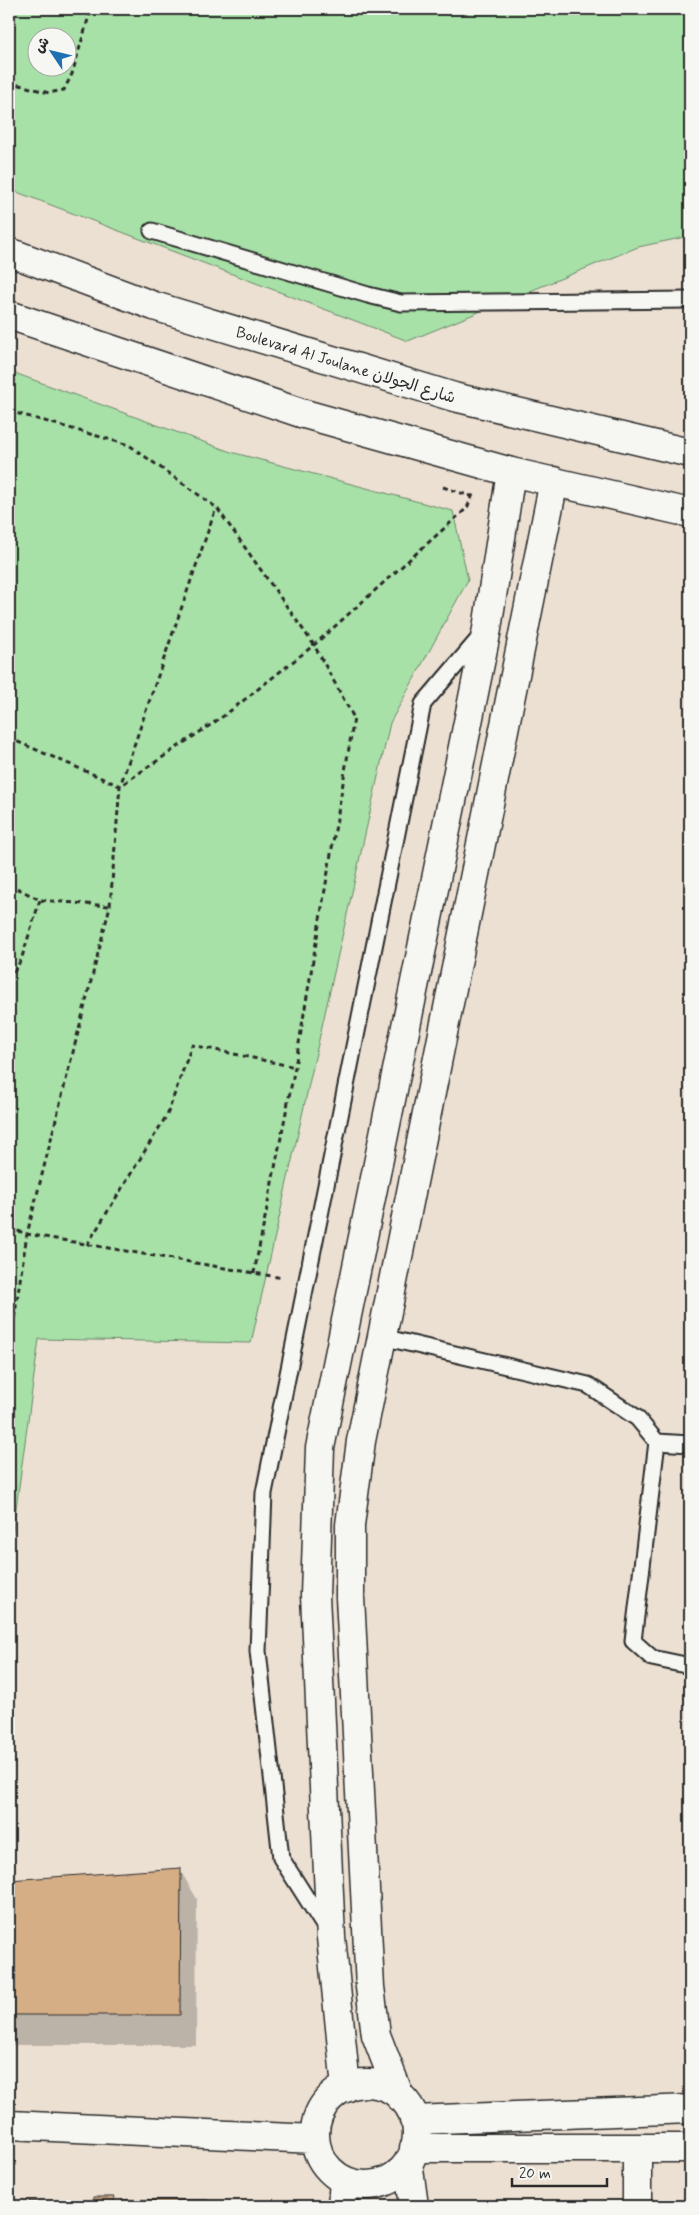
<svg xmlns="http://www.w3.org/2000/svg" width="699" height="2215" viewBox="0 0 699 2215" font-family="Mynerve,'Playpen Sans Arabic',sans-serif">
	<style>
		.green { fill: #a7e1a7; stroke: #698669; fill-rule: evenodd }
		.shadow { fill: #0003 }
		.building { fill: #d5ae86; stroke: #2b2b2b }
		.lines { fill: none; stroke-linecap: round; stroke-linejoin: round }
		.service-casing { stroke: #2b2b2b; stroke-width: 19 }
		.minor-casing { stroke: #2b2b2b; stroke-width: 31 }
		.secondary-casing { stroke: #2b2b2b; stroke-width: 31 }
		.path { stroke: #2b2b2b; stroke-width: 3; stroke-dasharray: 5 4; stroke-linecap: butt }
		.service { stroke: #f6f6f2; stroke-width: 15 }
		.minor { stroke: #f6f6f2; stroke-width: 28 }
		.secondary { stroke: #f6f6f2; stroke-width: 28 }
		.labels { text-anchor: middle; stroke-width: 4; stroke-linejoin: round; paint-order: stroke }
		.street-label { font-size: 16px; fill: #2b2b2b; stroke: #f6f6f2 }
	</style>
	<rect width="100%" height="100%" fill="#ece0d2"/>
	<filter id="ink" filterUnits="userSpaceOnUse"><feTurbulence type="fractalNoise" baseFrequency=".02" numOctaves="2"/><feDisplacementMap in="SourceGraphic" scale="10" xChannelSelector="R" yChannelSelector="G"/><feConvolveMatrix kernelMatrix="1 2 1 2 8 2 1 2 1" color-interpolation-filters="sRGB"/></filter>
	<g filter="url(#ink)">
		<path class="green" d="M9,9H690V236L638,247L408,341L9,189ZM38,38H68V68H38Z
			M9,371L231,452L453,511L468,580L390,723L251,1343L39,1339L9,1560Z"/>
		<path class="shadow" d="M180,1870L197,1899L196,2045H9V1881Z
			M95,2198H113L118,2206H95Z
			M207,2201L211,2206H123V2202Z"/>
		<path class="building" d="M181,1868L180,2015H9V1880Z
			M93,2197H114V2206H30L29,2201L94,2206Z
			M122,2200H208V2206H122Z
			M265,2200V2206H221Z"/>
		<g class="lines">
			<g class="service-casing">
				<path id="service" d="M152,231L368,295L401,303L690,300
					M382,1337L588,1385L637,1418L657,1442L633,1641L652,1658L690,1666
					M657,1442L690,1444
					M326,1929L281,1858L258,1651L264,1493L423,704L481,636"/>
			</g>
			<g class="minor-casing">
				<path id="minor" d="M315 2134a51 51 0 1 1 102 0a51 51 0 1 1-102 0Z
					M346,2088L331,1937L315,1595L320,1448L487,629L511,472
					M400,2097L376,2035L370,1987L350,1597V1525L361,1441L554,481
					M414,2120L690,2109
					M9,2125L315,2139
					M414,2148H690
					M408,2162L414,2206
					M342,2206L344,2180
					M637,2206V2149"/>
			</g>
			<g class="secondary-casing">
				<path id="secondary" d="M9,252L154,306L454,397L690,453
					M9,315L301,413L511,472L690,513"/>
			</g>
			<path class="path" d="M9,82L49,93L64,90L72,74L91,9
				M9,411L129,445L217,508L314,645L354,718L295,1067L254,1273
				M443,487L473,497
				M9,738L120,786L225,715L314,645L467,508L474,492
				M9,884L40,900L109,906
				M9,980L21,960L40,900
				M9,1228L27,1234L283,1278
				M87,1245L167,1115L192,1045L295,1067
				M9,1353L27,1234L110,906L120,786L216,508"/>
			<use href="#service" class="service"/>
			<use href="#minor" class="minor"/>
			<use href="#secondary" class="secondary"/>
		</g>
	</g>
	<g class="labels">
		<g class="street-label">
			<text transform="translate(346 364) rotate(17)" y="6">Boulevard Al Joulane شارع الجولان</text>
		</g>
	</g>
	<rect width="699" height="2215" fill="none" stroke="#f6f6f2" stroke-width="30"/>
	<rect x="15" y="15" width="669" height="2185" fill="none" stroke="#2b2b2b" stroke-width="2" filter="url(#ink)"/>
	<g transform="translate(52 52) rotate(305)"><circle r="24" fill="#f6f6f2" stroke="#a5a5a2"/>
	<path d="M0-4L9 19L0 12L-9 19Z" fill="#1f6fb2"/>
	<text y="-8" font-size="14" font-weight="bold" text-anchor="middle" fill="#2b2b2b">ش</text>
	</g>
	<path d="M512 2178v8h95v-8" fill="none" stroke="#2b2b2b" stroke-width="2.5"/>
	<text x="519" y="2178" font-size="15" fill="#2b2b2b" stroke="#f6f6f2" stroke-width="4" paint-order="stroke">20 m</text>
</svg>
